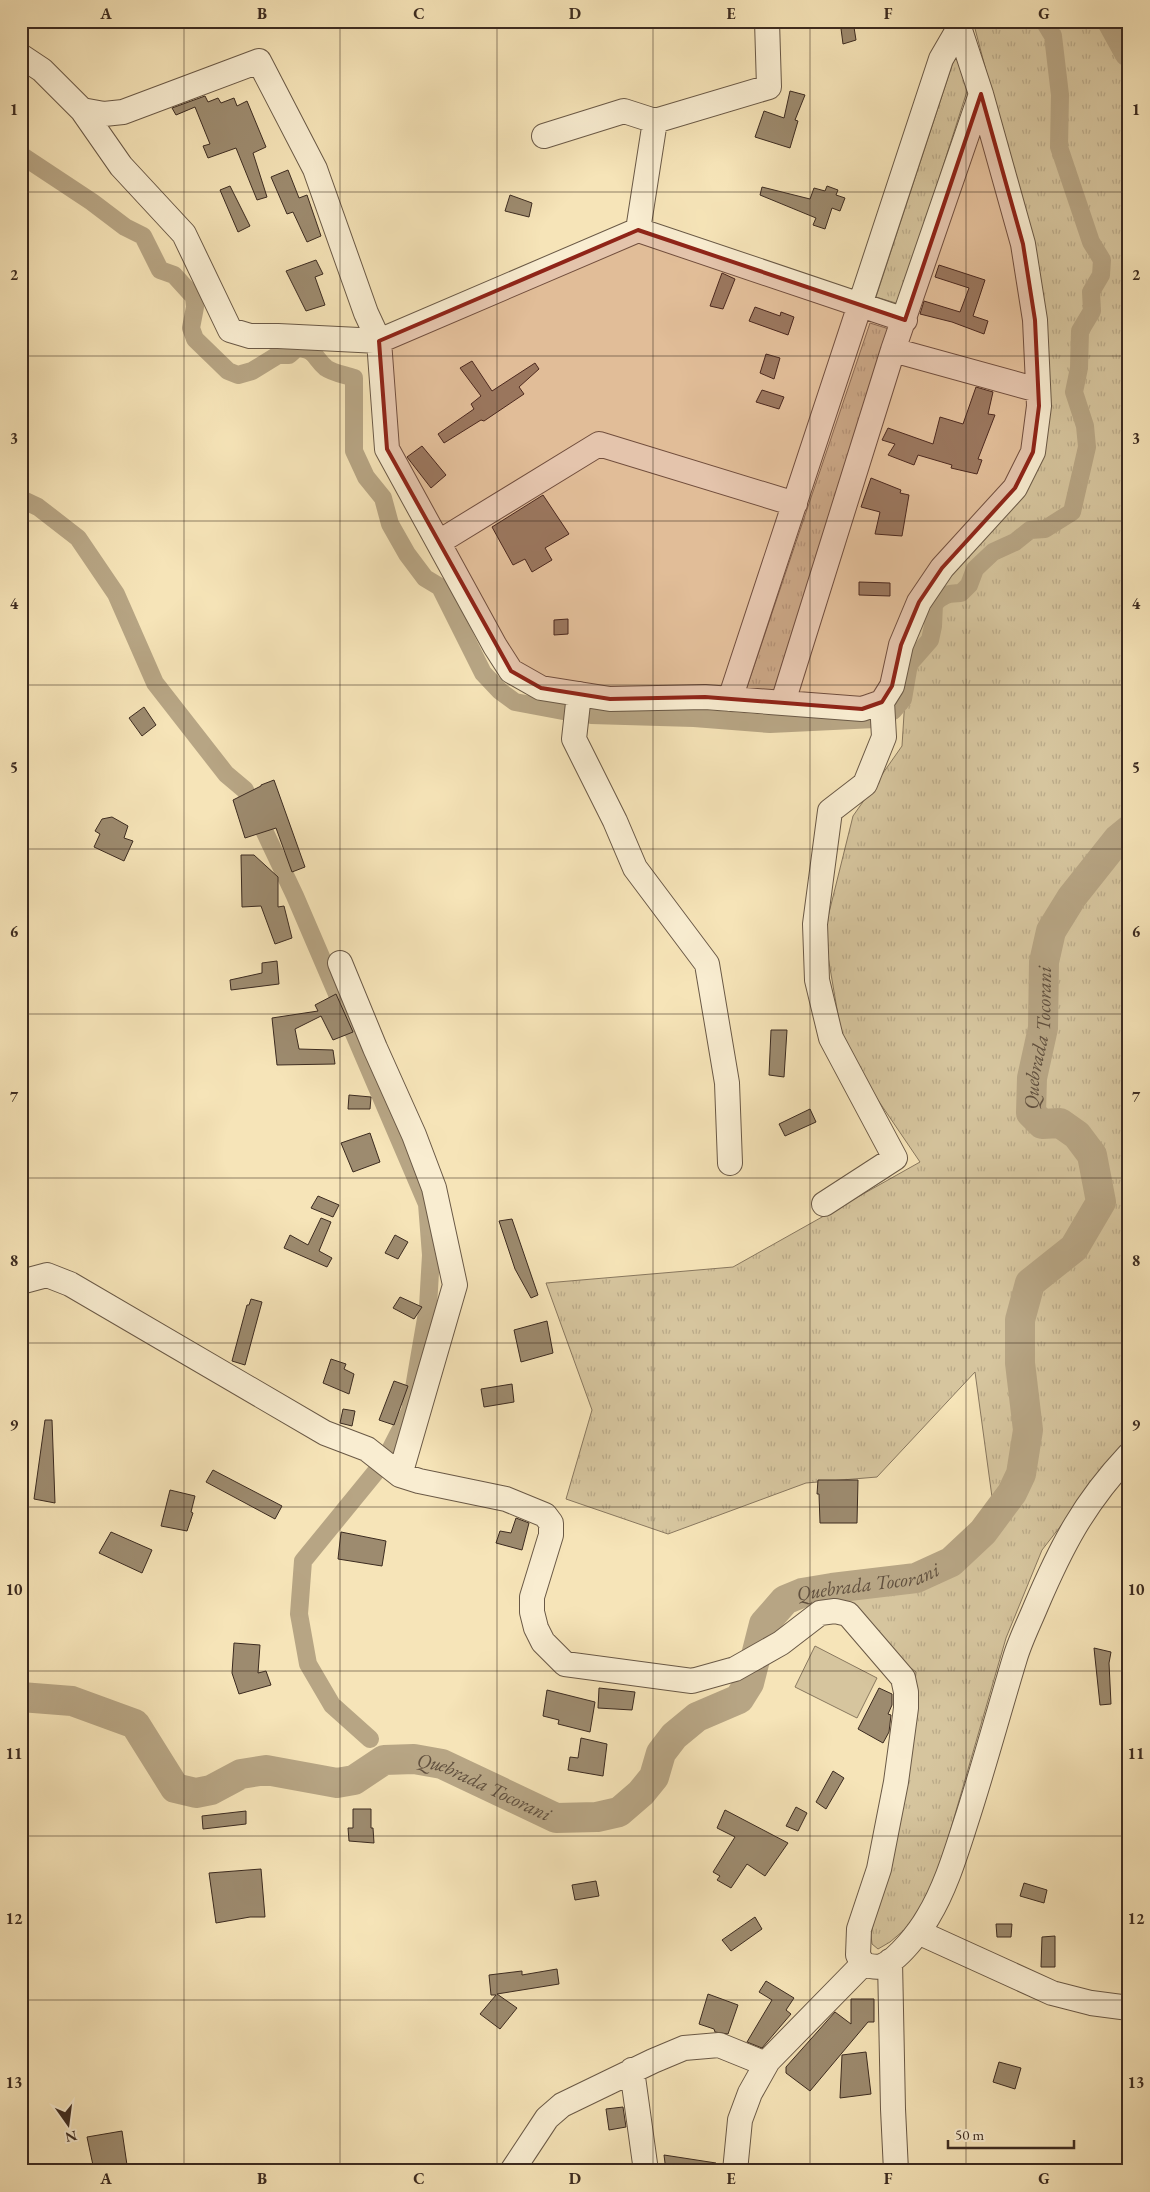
<svg xmlns="http://www.w3.org/2000/svg" width="1150" height="2192" viewBox="0 0 1150 2192" font-family="'EB Garamond',serif">
	<style>
		.grass { fill: url(#grass-tufts); stroke: #89785f }
		.park { fill: #d6c59e; stroke: #89785f }
		.lines { fill: none; stroke-linecap: round; stroke-linejoin: round }
		.canal { stroke: #b7a584; stroke-width: 18 }
		.river { stroke: #b7a584; stroke-width: 30 }
		.building { fill: #9d8b6f; stroke: #3c2b20 }
		.minor-casing { stroke: #6a5946; stroke-width: 26 }
		.minor { stroke: #f9edd1; stroke-width: 24 }
		.marked { fill: #8f2418; fill-opacity: 0.2; stroke: #8f2418; stroke-width: 4; stroke-linejoin: round }
		.grid { fill: none; stroke: #3c2b20; stroke-width: 1; stroke-opacity: 0.55 }
		.labels { text-anchor: middle; stroke-width: 5; stroke-linejoin: round; paint-order: stroke }
		.water-label { font-size: 20px; font-style: italic; fill: #61503e; stroke: #f9edd1 }
		.neatline { fill: none; stroke: #3c2b20; stroke-width: 2 }
		.grid-label { font-size: 16px; text-anchor: middle; font-weight: bold; fill: #3c2b20 }
	</style>
	<defs>
		<pattern id="grass-tufts" width="24" height="20" patternUnits="userSpaceOnUse" patternTransform="scale(1.25)"><rect width="24" height="20" fill="#d6c59e"/><path d="M3 7l-1-3M5 7V3M7 7l1-3M15 17l-1-3M17 17v-4M19 17l1-3" fill="none" stroke="#b9a988"/></pattern>
	</defs>
	<rect width="100%" height="100%" fill="#f6e4b8"/>
	<filter id="stains"><feTurbulence type="fractalNoise" baseFrequency=".004" numOctaves="4"/><feColorMatrix values="0 0 0 0 .2 0 0 0 0 .09 0 0 0 0 .02 0 0 0 .5 -.17"/></filter>
	<radialGradient id="worn" r=".72"><stop offset=".6" stop-color="#630" stop-opacity="0"/><stop offset="1" stop-color="#630" stop-opacity=".3"/></radialGradient>
	<path class="grass" d="M973,21H1127L1129,25V1438L1042,1550L1006,1638L943,1856L926,1899L910,1925L890,1942L878,1949L872,1944L871,1935L908,1749L916,1672L813,1593C852,1589 898,1590 932,1567C957,1550 975,1522 992,1497L975,1372L877,1477L806,1483L668,1534L566,1499L592,1410L546,1283L733,1267L920,1162L844,1050L824,933L853,816L902,746L910,618L1028,474L1034,254Z
		M956,53L969,85L899,304L876,297Z
		M870,323L889,329L775,691L746,690Z"/>
	<path class="park" d="M815,1646L877,1678L857,1718L795,1687Z"/>
	<g class="lines">
		<path class="canal" d="M21,155L92,202L125,227L143,236L160,270L174,275L194,297L195,307L191,328L195,339L228,371L238,375L252,371L278,355H289L297,348C316,349 314,358 326,368C333,373 346,375 354,378V451L366,477L383,498L390,524L407,554L425,578L440,587L483,673L500,691L515,702L563,711
			M21,499L38,507L78,538L116,594L155,683L226,774L245,790L295,896L427,1204L431,1255L428,1307L410,1411L388,1454
			M893,711L903,699L909,664L930,640L933,626L934,604C942,595 949,593 961,593L969,585L975,569L993,552L1015,542L1030,530L1045,529L1072,512L1087,447L1085,426L1074,392L1079,368L1080,331L1092,311L1091,292L1101,275L1102,260L1091,242L1059,147L1060,95L1053,36L1044,21
			M591,715L694,718L770,724L875,719
			M370,1739L332,1705L308,1664L299,1614L303,1561L383,1463"/>
		<g class="river">
			<path d="M1112,21L1129,52"/>
			<path id="s1" d="M21,1697L72,1701L135,1724L175,1788L196,1793L211,1790L241,1774L266,1770L337,1783L354,1780L384,1760L414,1759L442,1764L556,1818L597,1817L619,1812L641,1793L654,1777L661,1753L674,1736L697,1717L739,1699L749,1683L764,1624L785,1600L802,1593L832,1588L916,1578L951,1562L983,1532L1012,1493L1021,1474L1028,1430L1020,1363V1320L1030,1283L1074,1248L1101,1202L1092,1155L1077,1135L1060,1123L1042,1124L1031,1113L1032,1078L1043,1028L1044,962L1051,931L1072,897L1118,839L1129,830"/>
		</g>
	</g>
	<path class="building" d="M840,21H853L856,40L843,44Z
		M790,91L805,95L795,120L798,121L790,148L755,137L764,111L784,118Z
		M205,96L208,102L218,98L221,103L234,98L237,106L247,101L266,147L253,153L267,197L257,200L236,148L208,158L203,146L210,144L195,107L176,115L172,108Z
		M288,170L299,198L307,195L321,236L307,242L293,212L287,214L271,177Z
		M230,186L250,226L238,232L220,190Z
		M827,186L838,190L836,195L845,198L840,211L832,208L825,229L813,225L816,218L760,195L762,187L810,199L814,188L825,191Z
		M510,195L532,203L529,217L505,211Z
		M316,260L323,274L315,277L325,305L306,311L286,271Z
		M939,265L985,280L973,316L988,321L984,334L952,322L920,314L924,301L960,312L969,288L935,277Z
		M722,273L735,279L723,309L710,306Z
		M755,307L780,316L781,312L794,317L788,335L749,321Z
		M766,354L780,358L774,379L760,373Z
		M472,361L492,391L535,363L539,369L519,387L524,394L484,421L481,420L444,443L438,434L474,409L471,404L481,396L460,368Z
		M976,387L993,392L988,414L995,415L978,459L982,460L977,474L951,468L952,465L918,455L914,465L888,455L895,444L882,440L888,428L933,444L940,417L963,424Z
		M762,390L784,397L779,409L756,402Z
		M422,446L446,475L431,488L407,457Z
		M871,478L901,490L900,493L909,495L902,536L875,534L880,512L861,507Z
		M543,495L569,534L545,548L552,560L532,572L525,559L513,565L492,527Z
		M859,582L890,583V596L859,595Z
		M568,619V634L554,635V620Z
		M144,707L156,725L142,736L129,718Z
		M274,780L305,867L292,872L276,828L245,838L233,800L261,786V785Z
		M112,817L128,826L124,838L133,841L124,861L94,847L100,834L95,831L102,819Z
		M241,855H254L278,877V907L284,906L292,938L275,944L261,906L242,907Z
		M277,961L279,984L231,990L230,980L262,973V963Z
		M336,994L353,1032L333,1040L321,1016L295,1029L299,1049L333,1050L335,1064L277,1065L272,1018L318,1011L315,1005Z
		M771,1030H787L784,1077L769,1075Z
		M349,1095L371,1097L370,1109H348Z
		M810,1109L816,1122L785,1136L779,1124Z
		M370,1133L380,1162L353,1172L341,1143Z
		M318,1196L339,1205L333,1217L311,1208Z
		M321,1218L331,1222L319,1251L332,1258L327,1267L284,1248L290,1235L308,1245Z
		M512,1219L538,1295L531,1298L515,1269L499,1221Z
		M395,1235L408,1242L398,1259L385,1253Z
		M400,1297L422,1307L414,1319L393,1308Z
		M251,1299L262,1302L245,1365L232,1361L247,1305H249Z
		M547,1321L553,1353L521,1362L514,1330Z
		M331,1359L346,1364L344,1369L354,1374L349,1394L323,1383Z
		M394,1381L408,1386L394,1425L379,1420Z
		M512,1384L514,1402L484,1407L481,1389Z
		M343,1409L355,1411L352,1426L340,1423Z
		M45,1420H52L55,1503L34,1499Z
		M213,1470L282,1506L275,1519L206,1482Z
		M818,1480H858L857,1523H820L819,1494H817Z
		M170,1490L195,1496L191,1512L193,1513L187,1531L161,1526Z
		M516,1518L529,1523L522,1550L496,1543L500,1531L511,1533Z
		M111,1532L152,1550L142,1573L99,1553Z
		M341,1532L386,1541L382,1566L338,1559Z
		M234,1643L260,1645L258,1673L266,1671L271,1685L239,1694L232,1673Z
		M1094,1648L1111,1652L1109,1663L1111,1704L1100,1705Z
		M599,1688L635,1692L632,1710L598,1708Z
		M879,1688L892,1694V1705L888,1714L891,1715L889,1732L883,1743L858,1729Z
		M547,1690L595,1702L590,1732L558,1724L559,1720L543,1716Z
		M581,1738L607,1744L603,1776L568,1770L570,1757L578,1758Z
		M833,1771L844,1778L826,1809L816,1802Z
		M796,1807L807,1813L798,1831L786,1826Z
		M353,1809H371V1828H373L374,1843L349,1841L348,1828H353Z
		M725,1810L788,1843L765,1876L747,1864L731,1888L717,1880L720,1876L713,1872L735,1837L717,1828Z
		M246,1811V1824L203,1829L202,1816Z
		M261,1869L265,1917H250L216,1923L209,1873Z
		M596,1881L599,1896L575,1900L572,1885Z
		M1024,1883L1047,1890L1044,1903L1020,1896Z
		M755,1917L762,1929L731,1951L722,1940Z
		M996,1924H1012L1011,1937H997Z
		M1055,1936V1967H1041L1042,1937Z
		M557,1969L559,1984L497,1994L517,2008L500,2029L480,2014L496,1995H491L489,1975L522,1971V1975Z
		M766,1981L794,1998L786,2010L791,2014L762,2048L747,2042L772,2000L759,1992Z
		M708,1994L738,2005L728,2034L715,2032L714,2029L699,2024Z
		M851,1999H874V2022H868L810,2091L786,2073V2067L835,2012L851,2024Z
		M866,2052L871,2094L840,2098L842,2055Z
		M999,2062L1021,2068L1015,2089L993,2082Z
		M623,2107L626,2127L609,2130L606,2109Z
		M122,2131L127,2165L94,2170L87,2137Z
		M664,2155L716,2163L715,2171H666Z"/>
	<g class="lines">
		<g class="minor-casing">
			<path id="minor" d="M21,56L42,70L82,110L104,114L123,112L259,61L315,169L366,313L379,341L387,449L495,646L511,671L541,688L610,699L705,697L862,709L882,702L892,686L901,645L919,602L942,568L1015,488L1033,452L1039,406L1035,320L1023,244L981,94L957,21
				M82,110L121,166L184,234L230,330L250,336H278L379,341L638,230L905,320
				M544,136L624,111L655,121L769,87L767,21
				M638,230L655,121
				M893,350L1038,390
				M439,542L599,444L795,504
				M579,694L574,739L615,821L635,868L707,964L727,1083L730,1163
				M730,699L941,59L959,28
				M783,702L893,350L981,94
				M340,963L375,1048L414,1135L434,1188L455,1285L400,1475
				M824,1204L895,1158L831,1038L817,980L815,924L830,811L865,784L884,737L882,702
				M21,1282L47,1275L70,1284L325,1433L367,1449L400,1475L419,1481L506,1499L545,1515L551,1523V1535L532,1597V1612L536,1628L543,1642L565,1664L692,1681L735,1669L781,1643L820,1613L835,1611L848,1614L903,1678L906,1692V1708L896,1782L886,1833L879,1869L859,1929L858,1955L863,1964C869,1966 876,1968 882,1966C898,1960 920,1931 928,1917C945,1889 955,1856 965,1825C983,1770 998,1714 1015,1658C1020,1641 1029,1623 1036,1606C1062,1545 1084,1503 1129,1455
				M918,1932L1052,1993L1091,2003L1129,2008
				M890,1961L893,2109L896,2171
				M632,2070L646,2171
				M512,2171L547,2118L562,2105L653,2061L684,2048L719,2045L766,2064
				M735,2171L740,2120L750,2093L768,2061L863,1964"/>
		</g>
		<use href="#minor" class="minor"/>
	</g>
	<path class="marked" d="M981,94L1023,244L1035,320L1039,406L1033,452L1015,488L942,568L919,602L901,645L892,686L882,702L862,709L705,697L610,699L541,688L511,671L387,449L379,341L638,230L905,320Z"/>
	<path class="grid" d="M184,21V2171M340,21V2171M497,21V2171M653,21V2171M810,21V2171M966,21V2171M21,192H1129M21,356H1129M21,521H1129M21,685H1129M21,849H1129M21,1014H1129M21,1178H1129M21,1343H1129M21,1507H1129M21,1671H1129M21,1836H1129M21,2000H1129"/>
	<g class="labels">
		<g class="water-label">
			<text dy="7" stroke="none"><textPath href="#s1" startOffset="1738">Quebrada Tocorani</textPath></text>
			<text dy="7" stroke="none"><textPath href="#s1" startOffset="1032">Quebrada Tocorani</textPath></text>
			<text dy="7" stroke="none"><textPath href="#s1" startOffset="521">Quebrada Tocorani</textPath></text>
		</g>
	</g>
	<rect width="1150" height="2192" fill="none" stroke="#f6e4b8" stroke-width="55"/>
	<g transform="translate(68 2124) rotate(166)" stroke="#f9edd1" stroke-width="4" paint-order="stroke">
	<path d="M0-4L9 19L0 12L-9 19Z" fill="#3c2b20"/>
	<text y="-8" font-size="14" font-weight="bold" text-anchor="middle" fill="#3c2b20">N</text>
	</g>
	<path d="M948 2140v8h126v-8" fill="none" stroke="#3c2b20" stroke-width="2.5"/>
	<text x="955" y="2140" font-size="15" fill="#3c2b20" stroke="#f9edd1" stroke-width="4" paint-order="stroke">50 m</text>
	<rect x="28" y="28" width="1094" height="2136" class="neatline"/>
	<g class="grid-label">
		<text x="106" y="19">A</text>
		<text x="262" y="19">B</text>
		<text x="419" y="19">C</text>
		<text x="575" y="19">D</text>
		<text x="731" y="19">E</text>
		<text x="888" y="19">F</text>
		<text x="1044" y="19">G</text>
		<text x="14" y="115">1</text>
		<text x="1136" y="115">1</text>
		<text x="14" y="280">2</text>
		<text x="1136" y="280">2</text>
		<text x="14" y="444">3</text>
		<text x="1136" y="444">3</text>
		<text x="14" y="609">4</text>
		<text x="1136" y="609">4</text>
		<text x="14" y="773">5</text>
		<text x="1136" y="773">5</text>
		<text x="14" y="937">6</text>
		<text x="1136" y="937">6</text>
		<text x="14" y="1102">7</text>
		<text x="1136" y="1102">7</text>
		<text x="14" y="1266">8</text>
		<text x="1136" y="1266">8</text>
		<text x="14" y="1430">9</text>
		<text x="1136" y="1430">9</text>
		<text x="14" y="1595">10</text>
		<text x="1136" y="1595">10</text>
		<text x="14" y="1759">11</text>
		<text x="1136" y="1759">11</text>
		<text x="14" y="1924">12</text>
		<text x="1136" y="1924">12</text>
		<text x="14" y="2088">13</text>
		<text x="1136" y="2088">13</text>
		<text x="106" y="2184">A</text>
		<text x="262" y="2184">B</text>
		<text x="419" y="2184">C</text>
		<text x="575" y="2184">D</text>
		<text x="731" y="2184">E</text>
		<text x="888" y="2184">F</text>
		<text x="1044" y="2184">G</text>
	</g>
	<rect width="100%" height="100%" filter="url(#stains)"/>
	<rect width="100%" height="100%" fill="url(#worn)"/>
</svg>
